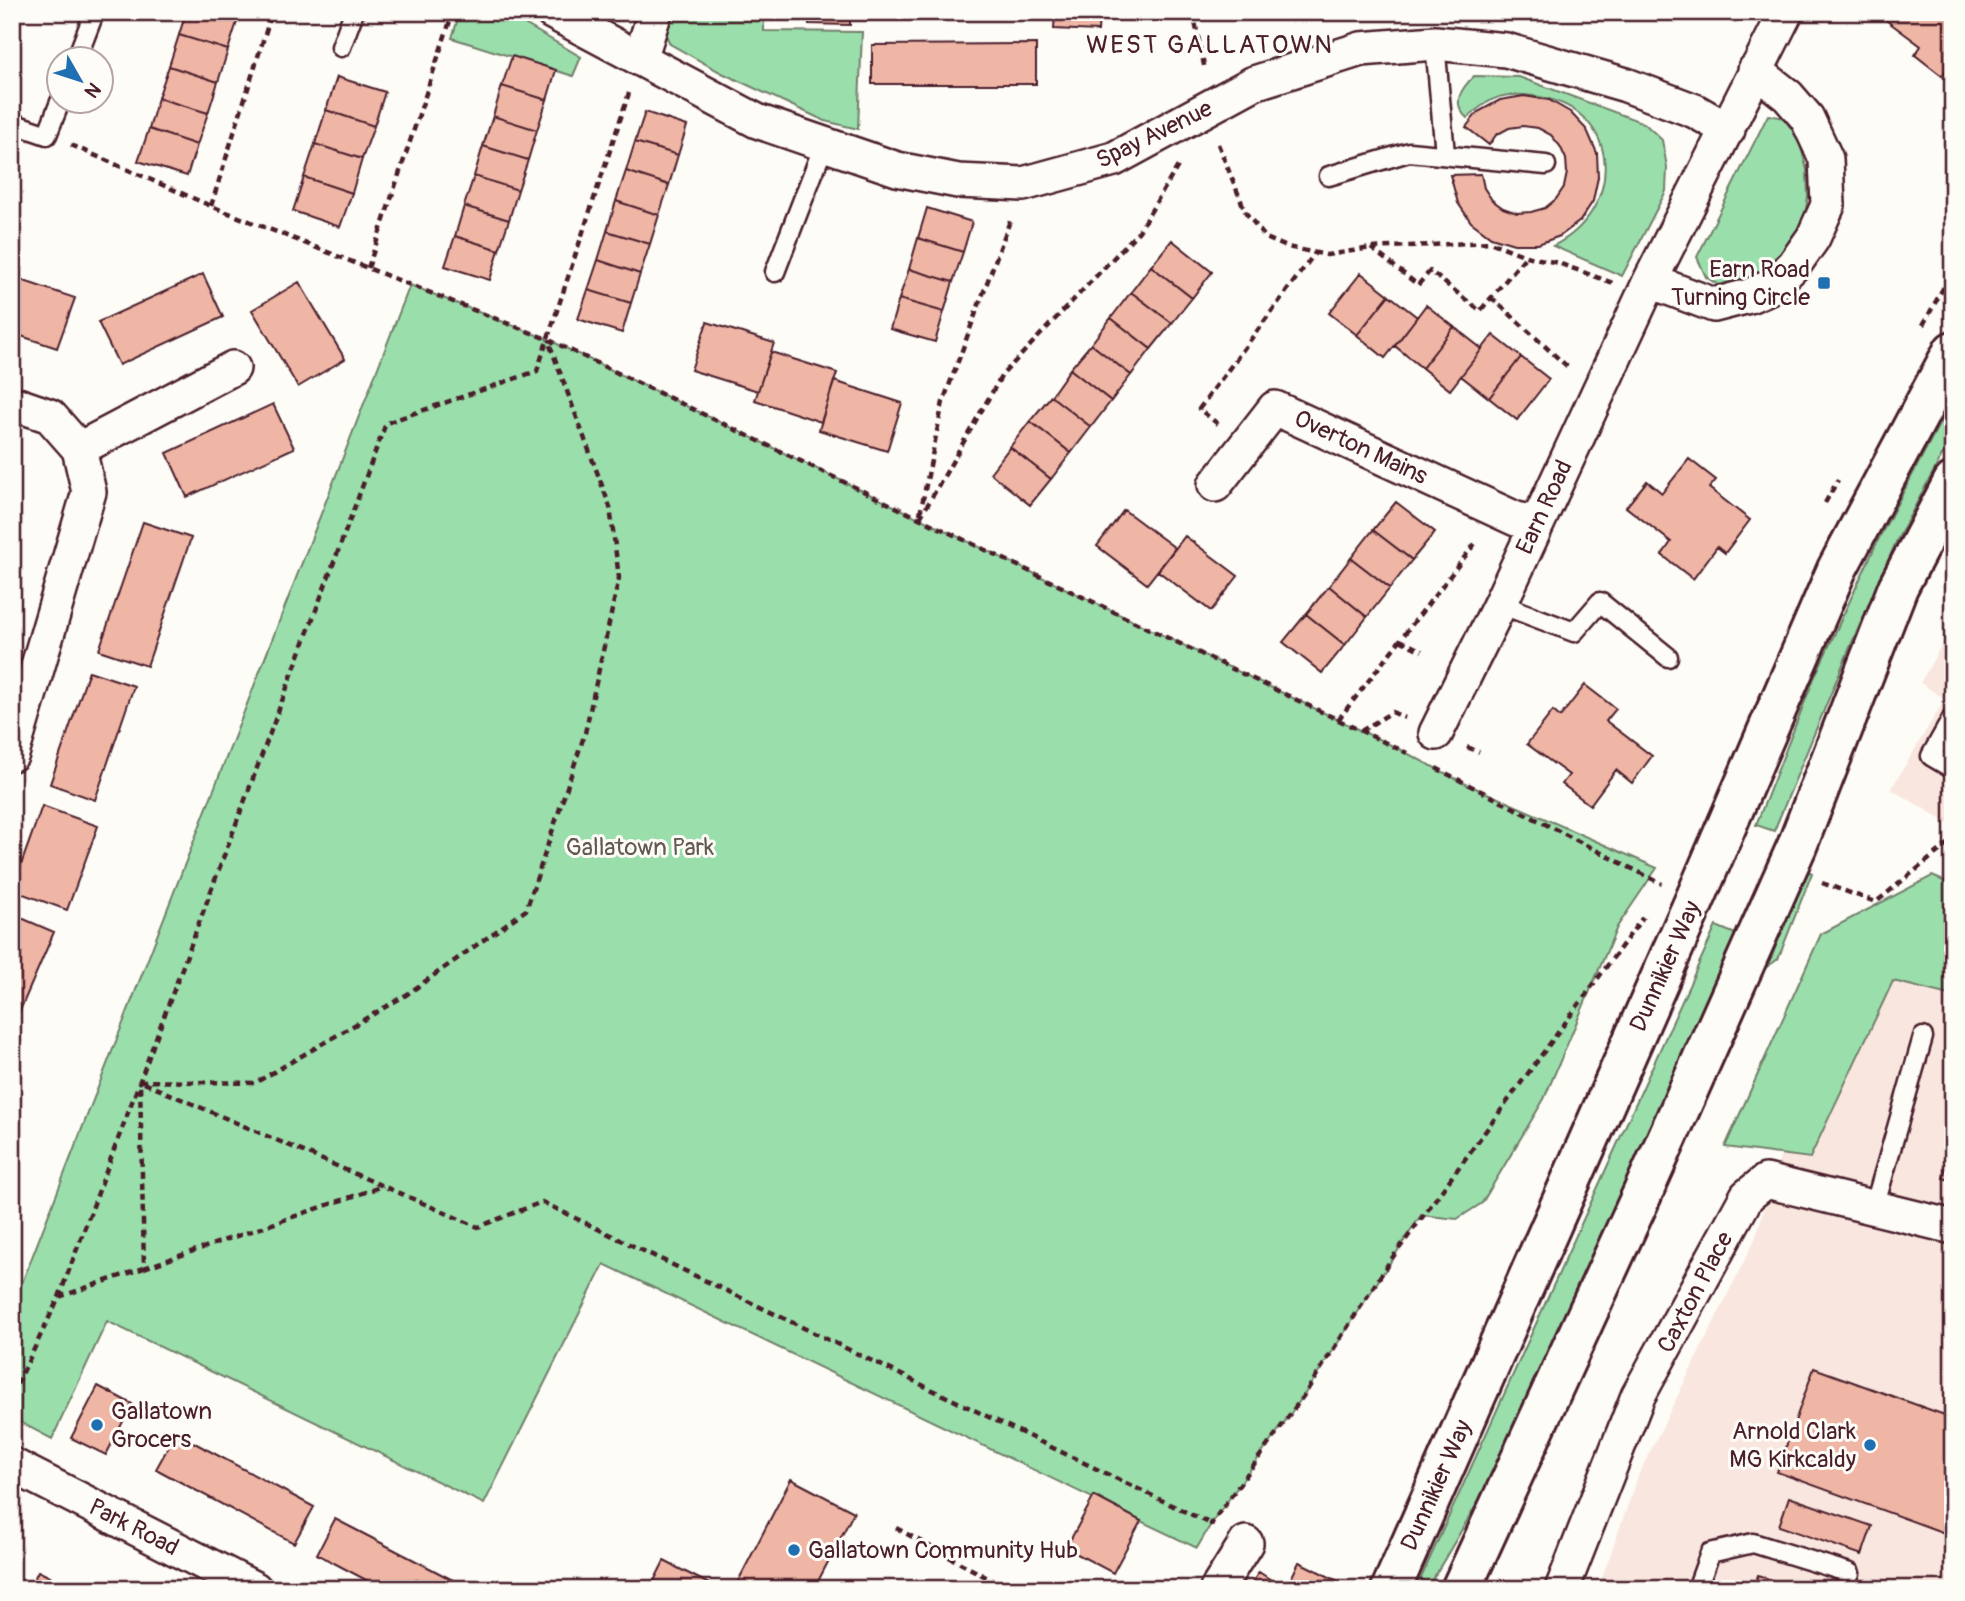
<svg xmlns="http://www.w3.org/2000/svg" width="1965" height="1601" viewBox="0 0 1965 1601" font-family="Pangolin,sans-serif">
	<style>
		.built { fill: #f9e7df }
		.green { fill: #9adfab; stroke: #727f6b; stroke-width: 2 }
		.building { fill: #efb6a6; stroke: #4a1f2b; stroke-width: 2 }
		.lines { fill: none; stroke-linecap: round; stroke-linejoin: round }
		.lane-casing { stroke: #4a1f2b; stroke-width: 23 }
		.street-casing { stroke: #4a1f2b; stroke-width: 38 }
		.secondary-casing { stroke: #4a1f2b; stroke-width: 44 }
		.path { stroke: #4a1f2b; stroke-width: 4.5; stroke-dasharray: 7 5; stroke-linecap: butt }
		.lane { stroke: #fdfcf7; stroke-width: 18 }
		.street { stroke: #fdfcf7; stroke-width: 33 }
		.secondary { stroke: #fdfcf7; stroke-width: 38 }
		.poi-dot { fill: #1f6fb2; stroke: #fdfcf7; stroke-width: 2.5 }
		.labels { text-anchor: middle; stroke-width: 6; stroke-linejoin: round; paint-order: stroke }
		.street-label { font-size: 24px; fill: #4a1f2b; stroke: #fdfcf7 }
		.poi-label { font-size: 24px; fill: #4a1f2b; stroke: #fdfcf7; text-anchor: end }
		.park-label { font-size: 24px; fill: #625951; stroke: #fdfcf7 }
		.neighbourhood-label { font-size: 26px; letter-spacing: 2px; fill: #4a1f2b; stroke: #fdfcf7 }
	</style>
	<rect width="100%" height="100%" fill="#fdfcf7"/>
	<filter id="ink" filterUnits="userSpaceOnUse"><feTurbulence type="fractalNoise" baseFrequency=".0143" numOctaves="2"/><feDisplacementMap in="SourceGraphic" scale="14" xChannelSelector="R" yChannelSelector="G"/><feConvolveMatrix kernelMatrix="1 2 1 2 8 2 1 2 1" color-interpolation-filters="sRGB"/></filter>
	<g filter="url(#ink)">
		<path class="built" d="M1953,625V826L1891,789L1945,699L1920,683Z
			M1953,875V1589H1598L1639,1474L1755,1239L1790,1125L1881,936Z"/>
		<path class="green" d="M460,12H504L581,57L573,76L452,38Z
			M666,12H764V31L862,32L858,129L825,121L722,73L670,44L664,31Z
			M1474,76L1519,77L1644,123L1662,140L1667,167L1666,191L1622,276L1553,246C1624,211 1624,112 1540,97C1506,91 1492,95 1467,118C1451,103 1461,89 1474,76Z
			M1768,115L1784,118L1799,140L1807,170L1808,197L1803,226L1773,271L1723,288L1706,277L1697,257Z
			M410,285L547,339L1397,748L1464,783L1657,868L1617,927L1544,1099L1482,1203L1457,1219L1421,1215L1304,1395L1211,1524L1197,1548L604,1264L484,1504L107,1321L52,1439L12,1418V1302L15,1301Z
			M1953,398V435L1897,540L1851,645L1774,831L1756,825L1815,676L1878,540Z
			M1806,870L1812,873L1778,959L1768,966Z
			M1932,876L1953,885V996L1893,981L1810,1158L1725,1147L1821,934Z
			M1716,926L1738,935L1577,1300L1488,1485L1427,1589H1416Z"/>
		<path class="building" d="M186,12H217L238,19L228,50L179,35Z
			M809,12H850V25L809,24Z
			M1055,12H1099L1098,31L1054,29Z
			M1882,12H1953V62L1942,76L1915,55L1921,46L1879,15Z
			M179,35L228,50L218,82L169,66Z
			M1036,44V84H872V45Z
			M512,56L556,70L547,100L502,86Z
			M169,66L218,82L208,113L158,98Z
			M337,77L385,92L374,126L326,110Z
			M502,86L547,100L537,130L493,116Z
			M1524,96L1549,100L1570,112L1587,130L1597,153L1598,177L1593,201L1580,221L1560,236L1538,244H1514L1491,237L1471,222L1458,203L1450,175L1481,174L1484,188L1492,200L1503,208L1517,213L1531,212L1545,208L1556,199L1564,187L1567,173L1566,159L1560,146L1551,135L1538,128L1523,126L1509,128L1496,135L1489,145L1466,127L1478,112L1500,100Z
			M158,98L208,113L197,145L149,129Z
			M326,110L374,126L362,159L315,144Z
			M645,112L687,126L678,155L635,142Z
			M493,116L537,130L528,160L483,146Z
			M149,129L197,145L187,176L138,161Z
			M635,142L678,155L669,185L626,171Z
			M315,144L362,159L352,193L304,177Z
			M483,146L528,160L518,190L474,176Z
			M626,171L669,185L659,215L616,201Z
			M474,176L518,190L509,220L464,206Z
			M304,177L352,193L340,227L293,211Z
			M616,201L659,215L650,244L607,231Z
			M464,206L509,220L499,250L455,236Z
			M927,208L972,222L963,252L918,238Z
			M607,231L650,244L640,274L598,260Z
			M455,236L499,250L490,280L445,266Z
			M918,238L963,252L953,282L909,269Z
			M1172,240L1212,272L1192,298L1151,266Z
			M598,260L640,274L631,303L588,290Z
			M1151,266L1192,298L1172,323L1131,292Z
			M909,269L953,282L944,312L899,299Z
			M1361,273L1389,295L1357,335L1329,313Z
			M203,274L223,317L119,365L98,322Z
			M12,277L75,298L57,348L12,333Z
			M299,282L345,359L298,387L252,310Z
			M588,290L631,303L622,333L578,319Z
			M1131,292L1172,323L1151,349L1111,318Z
			M1389,295L1417,317L1385,358L1357,335Z
			M899,299L944,312L935,342L890,329Z
			M1426,305L1454,327L1422,368L1395,346Z
			M1111,318L1151,349L1131,375L1091,344Z
			M707,322L774,343L758,391L691,370Z
			M1454,327L1482,349L1450,390L1422,368Z
			M1493,335L1521,357L1489,398L1461,376Z
			M1091,344L1131,375L1111,401L1070,369Z
			M771,352L837,373L821,422L755,400Z
			M1521,357L1549,379L1517,420L1489,398Z
			M1070,369L1111,401L1091,427L1051,396Z
			M834,381L902,403L887,451L819,430Z
			M1051,396L1091,427L1071,453L1030,421Z
			M273,404L294,448L187,497L167,453Z
			M1030,421L1071,453L1051,479L1010,447Z
			M1010,447L1051,479L1030,505L990,473Z
			M1689,459L1716,480L1709,488L1750,520L1725,553L1717,547L1693,579L1662,555L1671,542L1626,507L1647,481L1662,493Z
			M1396,502L1435,532L1412,560L1373,530Z
			M1124,510L1175,548L1147,584L1097,546Z
			M143,522L191,538L147,666L99,650Z
			M1373,530L1412,560L1390,588L1351,558Z
			M1185,536L1238,576L1211,611L1158,571Z
			M1351,558L1390,588L1367,617L1329,586Z
			M1329,586L1367,617L1345,645L1306,614Z
			M1306,614L1345,645L1322,673L1283,642Z
			M89,671L134,686L95,800L50,784Z
			M1585,685L1616,709L1606,721L1652,756L1632,783L1616,770L1590,805L1562,784L1569,775L1527,744L1553,711L1560,717Z
			M42,806L98,826L67,910L12,890Z
			M12,914L54,932L12,1029Z
			M1953,1141V1181L1943,1178Z
			M1814,1368L1953,1418V1536L1777,1472Z
			M98,1386L132,1404L106,1455L71,1438Z
			M176,1433L314,1507L294,1543L156,1469Z
			M791,1479L854,1512L814,1589H734Z
			M1094,1496L1141,1521L1113,1573L1066,1548Z
			M1789,1497L1872,1526L1862,1555L1779,1526Z
			M335,1519L470,1589H383L317,1554Z
			M664,1561L719,1589H650Z
			M1299,1562L1342,1583L1339,1589H1286Z
			M38,1571L74,1589H29Z
			M1259,1572L1280,1586L1278,1589H1248Z
			M1758,1575L1796,1589H1753Z"/>
		<g class="lines">
			<g class="lane-casing">
				<path id="lane" d="M1435,43L1445,154
					M341,47L354,12
					M76,60L93,16
					M12,123L47,135L60,102
					M1329,176L1409,152L1546,165
					M775,272L824,145
					M1500,604L1574,632L1600,602L1668,657
					M1953,717L1931,756L1953,769
					M1874,1208L1923,1037
					M1697,1589L1710,1553L1753,1543L1850,1573"/>
			</g>
			<g class="street-casing">
				<path id="street" d="M552,12L757,121L897,169L958,181L1023,184L1114,159L1254,83L1361,49L1435,43L1506,50L1626,85L1695,111L1728,130
					M640,59L655,12
					M1650,281L1714,305L1749,296L1772,286L1794,265L1813,238L1828,205L1826,159L1807,118L1788,96L1755,70
					M12,403L50,416L79,449L89,492L12,754
					M79,449L233,368
					M1215,485L1275,408L1516,519L1536,523
					M1436,733L1500,604L1650,281L1786,12
					M12,1465L255,1589
					M1217,1589L1246,1543
					M1562,1589L1638,1396L1747,1196L1766,1181L1953,1227"/>
			</g>
			<g class="secondary-casing">
				<path id="secondary" d="M1391,1589L1696,897L1837,569L1953,351
					M1461,1589L1644,1190L1797,846L1898,587L1953,482"/>
			</g>
			<path class="path" d="M1193,12L1205,70
				M1218,144L1246,213L1266,238L1287,247L1327,255L1371,248L1490,242L1526,256L1558,263L1613,283
				M71,145L211,206L547,339L1407,753
				M211,206L272,12
				M1371,248L1418,285L1430,271L1480,311L1526,256
				M368,268L453,12
				M1491,297L1570,369
				M1923,325L1953,270
				M1218,424L1199,409L1315,253
				M1825,503L1838,480
				M920,514L943,402L1011,218
				M920,518L1002,375L1139,231L1178,166
				M1400,640L1422,651
				M1338,720L1477,541
				M1361,731L1392,712L1405,718
				M1467,747L1479,752
				M1436,768L1662,884
				M1822,883L1876,902L1953,840
				M144,1083L478,1227L542,1202L1211,1524
				M144,1268L383,1186
				M59,1297L144,1268L140,1081L255,1083L406,995L526,910L585,733L619,578L610,507L548,340
				M12,1395L59,1297L386,423L537,371L629,93
				M1214,1525L1211,1524L1304,1395L1390,1261L1643,917
				M896,1528L1008,1589"/>
			<use href="#lane" class="lane"/>
			<use href="#street" class="street"/>
			<use href="#secondary" class="secondary"/>
		</g>
	</g>
	<g class="poi-dot">
		<rect x="1817" y="276" width="14" height="14" rx="3.5"/>
		<circle cx="97" cy="1425" r="7"/>
		<circle cx="1870" cy="1445" r="7"/>
		<circle cx="794" cy="1550" r="7"/>
	</g>
	<g class="labels">
		<g class="street-label">
			<text transform="translate(1154 134) rotate(-26)" y="8">Spay Avenue</text>
			<text transform="translate(1361 447) rotate(25)" y="8">Overton Mains</text>
			<text transform="translate(1544 507) rotate(-65)" y="8">Earn Road</text>
			<text transform="translate(1665 966) rotate(-66)" y="8">Dunnikier Way</text>
			<text transform="translate(1695 1292) rotate(-62)" y="8">Caxton Place</text>
			<text transform="translate(1436 1485) rotate(-66)" y="8">Dunnikier Way</text>
			<text transform="translate(134 1527) rotate(27)" y="8">Park Road</text>
		</g>
		<g class="poi-label">
			<text x="1810" y="277">Earn Road<tspan x="1810" dy="28">Turning Circle</tspan></text>
			<text x="111" y="1419" text-anchor="start">Gallatown<tspan x="111" dy="28">Grocers</tspan></text>
			<text x="1856" y="1439">Arnold Clark<tspan x="1856" dy="28">MG Kirkcaldy</tspan></text>
			<text x="808" y="1558" text-anchor="start">Gallatown Community Hub</text>
		</g>
		<g class="park-label">
			<text x="640" y="855">Gallatown Park</text>
		</g>
		<g class="neighbourhood-label">
			<text x="1210" y="53">WEST GALLATOWN</text>
		</g>
	</g>
	<rect width="1965" height="1601" fill="none" stroke="#fdfcf7" stroke-width="42"/>
	<rect x="21" y="21" width="1923" height="1559" fill="none" stroke="#4a1f2b" stroke-width="2.5" filter="url(#ink)"/>
	<g transform="translate(80 80) rotate(129)"><circle r="33" fill="#fdfcf7" stroke="#b5a4a5" stroke-width="2"/>
	<path d="M0-5L12 26L0 18L-12 26Z" fill="#1f6fb2"/>
	<text y="-10" font-size="19" font-weight="bold" text-anchor="middle" fill="#4a1f2b">N</text>
	</g>
</svg>
